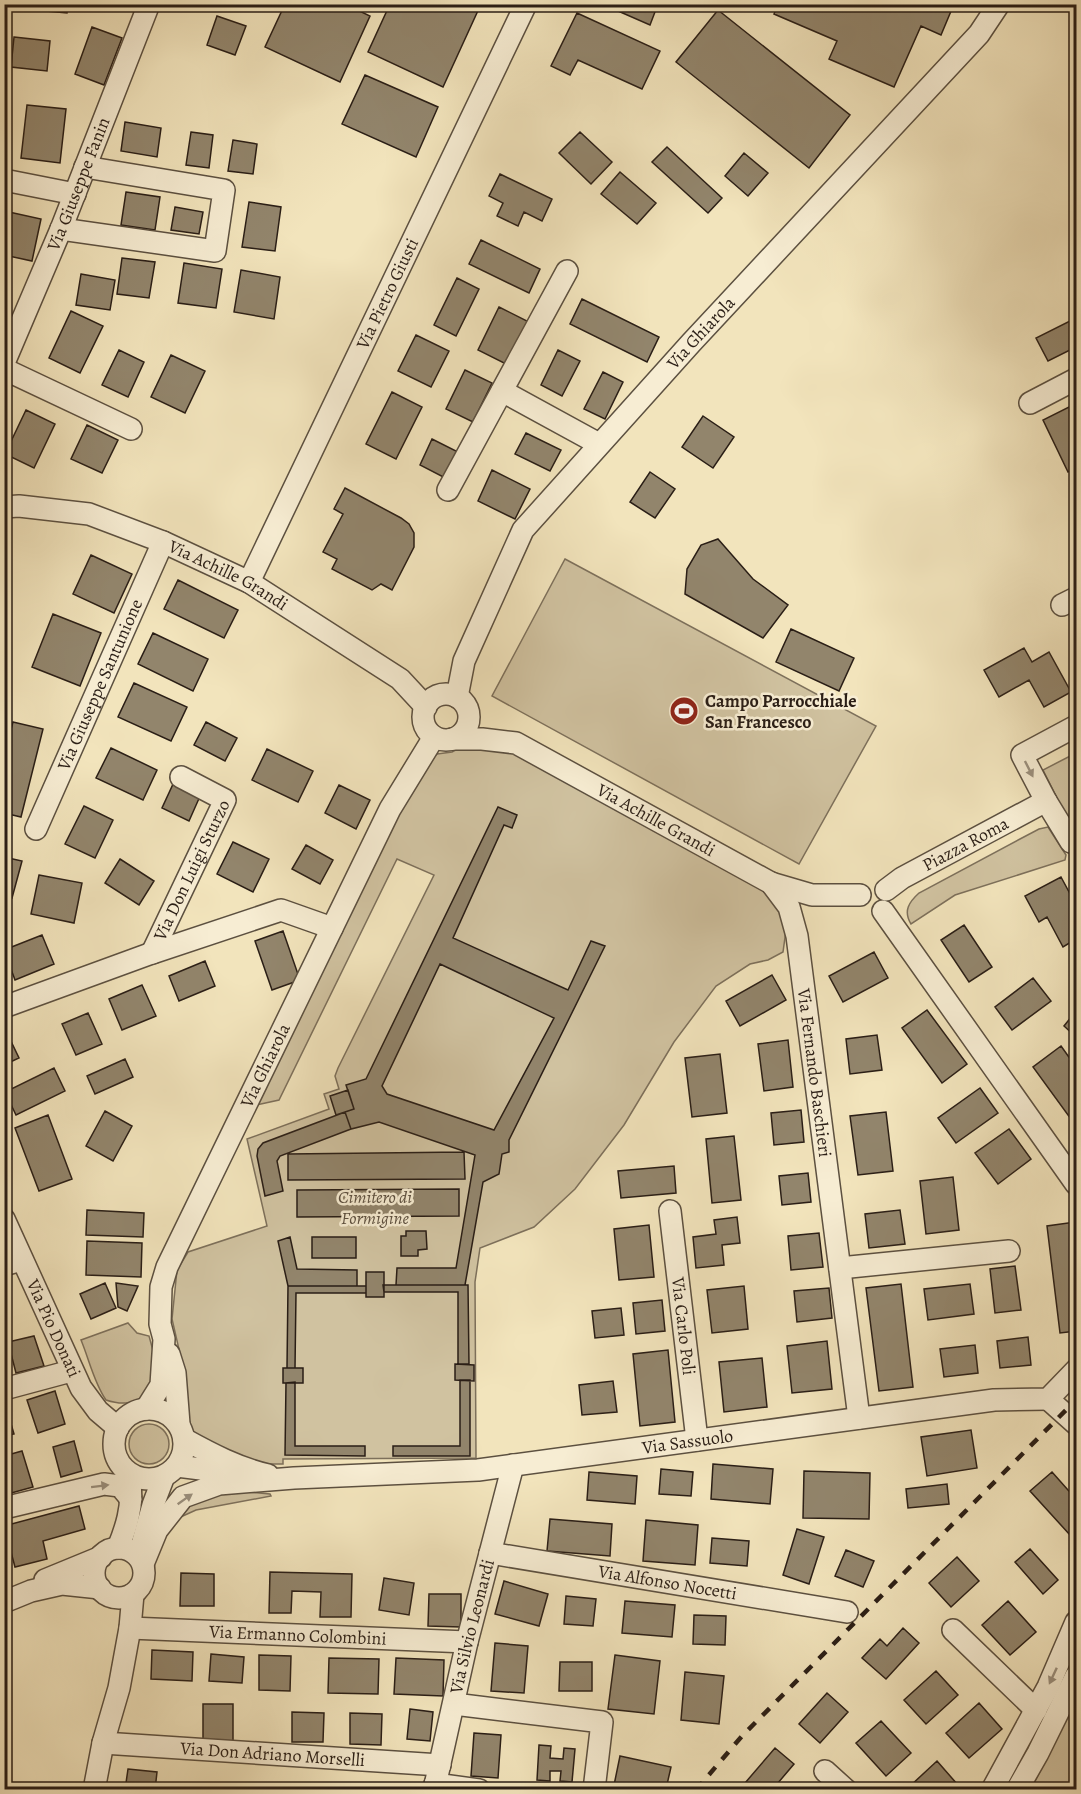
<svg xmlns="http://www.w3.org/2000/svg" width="1081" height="1794" viewBox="0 0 1081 1794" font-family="Alegreya,serif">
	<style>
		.green { fill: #d0c2a0; stroke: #7d705b; stroke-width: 1.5 }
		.building { fill: #92856c; stroke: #2a1e16; stroke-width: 1.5; fill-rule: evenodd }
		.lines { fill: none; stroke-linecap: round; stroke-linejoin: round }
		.minor-casing { stroke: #5c5040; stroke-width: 24 }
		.minor { stroke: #f7edd3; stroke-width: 21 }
		.rail { stroke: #2a1e16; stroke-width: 4.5; stroke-dasharray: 10 10; stroke-linecap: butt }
		.oneway { fill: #9b907e }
		.labels { text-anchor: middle; stroke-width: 5; stroke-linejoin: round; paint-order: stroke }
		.street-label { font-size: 18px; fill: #2a1e16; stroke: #f7edd3 }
		.poi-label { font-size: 18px; font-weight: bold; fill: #2a1e16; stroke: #f7edd3; text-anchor: start }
		.park-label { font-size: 18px; font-style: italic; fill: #5c4f3f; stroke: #f7edd3 }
	</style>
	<rect width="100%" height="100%" fill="#f2e4bc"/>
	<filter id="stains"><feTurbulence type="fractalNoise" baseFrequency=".00333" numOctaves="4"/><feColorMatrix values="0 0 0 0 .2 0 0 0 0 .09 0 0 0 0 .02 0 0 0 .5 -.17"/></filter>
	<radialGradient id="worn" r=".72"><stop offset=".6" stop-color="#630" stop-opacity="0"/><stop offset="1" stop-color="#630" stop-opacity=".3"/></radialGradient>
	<path class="green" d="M565,559L876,726L799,864L492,696Z
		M493,741L769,893L781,913L786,930L783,952L768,960L750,964L716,986L674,1042L624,1125L575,1189L534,1227L480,1248L475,1282L476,1458L283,1459V1464H259L196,1437L188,1427L184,1371L172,1319L177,1270L188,1252L267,1226L247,1139L329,1109L324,1094L339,1089L335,1076L338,1068L434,875L397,859L279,1100L252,1106L426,761L437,754L452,752L469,743Z
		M1076,753V818L1069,822L1043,770Z
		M1048,827L1066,855L1065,860L955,895L911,924C903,911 909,902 919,893L1020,839L1039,829Z
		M128,1323L137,1333L149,1336L157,1365L145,1397C131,1404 121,1405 106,1400C94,1383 89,1359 81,1340Z
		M129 1444a20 20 0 1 1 40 0a20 20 0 1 1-40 0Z
		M247,1492L270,1494L271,1496L196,1510L174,1520C201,1493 211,1495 247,1492Z
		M1076,1700V1789H1031Z"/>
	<path class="building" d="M25,4H68L67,13L24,9Z
		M285,4H345L370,16L340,82L265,47Z
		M390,4H481L443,87L368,52Z
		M602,4H658L650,25Z
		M778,4H954L941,35L921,26L894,87L829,59L837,41L774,14Z
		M718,10L850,115L809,168L676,62Z
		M577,13L660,51L642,89L578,60L570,75L551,66Z
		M217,16L246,26L235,55L207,45Z
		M92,27L122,38L104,85L75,74Z
		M14,37L50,41L47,71L11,67Z
		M365,75L438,107L416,157L342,124Z
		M27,105L66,109L60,163L21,158Z
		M125,122L161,128L157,157L121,151Z
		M191,132L213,135L209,168L186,165Z
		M580,132L612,162L591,184L559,153Z
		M233,140L257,144L253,174L228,171Z
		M667,147L722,198L708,213L652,162Z
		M744,153L768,173L748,196L725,176Z
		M620,172L656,203L637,224L601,194Z
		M500,174L552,199L542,221L524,212L518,226L497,216L503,203L489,196Z
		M126,192L160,197L155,230L121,225Z
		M249,202L281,207L275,251L242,247Z
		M175,207L203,212L199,234L171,230Z
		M9,212L41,219L32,261L4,255V232Z
		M481,240L540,269L529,293L469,264Z
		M122,258L155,262L149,298L117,294Z
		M184,263L222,269L216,308L178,303Z
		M241,270L280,277L274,319L234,312Z
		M81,274L115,280L110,310L76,305Z
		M457,278L479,289L456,336L434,325Z
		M582,299L659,337L647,362L570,324Z
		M499,307L529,322L508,365L478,350Z
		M71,311L103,326L80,373L49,358Z
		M1076,318V347L1048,361L1036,338Z
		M416,335L449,351L431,387L398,371Z
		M119,350L144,362L128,397L102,385Z
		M558,350L580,361L562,396L541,385Z
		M171,355L205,371L185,413L151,397Z
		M465,370L492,383L473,422L446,409Z
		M603,372L623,382L605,419L584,409Z
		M392,392L422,407L396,459L366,444Z
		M1071,406L1076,417V468L1068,472L1043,420Z
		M26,410L55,424L34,468L5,454Z
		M703,416L734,437L713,468L682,447Z
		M87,425L118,440L102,473L71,459Z
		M526,433L561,450L550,471L515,454Z
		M432,439L464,455L451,481L420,465Z
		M492,470L530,489L515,519L478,501Z
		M650,472L675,489L655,518L630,502Z
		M345,488L401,518L409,524L414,533V547L392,590L381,584L372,590L332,569L337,559L323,552L343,514L334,509Z
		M718,539L753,579L788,605L763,638L685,594L687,569L701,545Z
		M91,555L132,574L114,613L73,594Z
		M178,580L238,610L224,638L164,609Z
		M53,614L101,633L80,686L32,667Z
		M791,629L854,658L839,691L776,662Z
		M153,633L208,659L193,691L138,664Z
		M1024,648L1032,662L1049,652L1071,692L1044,707L1029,680L999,697L984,670Z
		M134,683L187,707L171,741L118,717Z
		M13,722L43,729L21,817L4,813V755Z
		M206,722L237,738L225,761L194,745Z
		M111,748L157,770L143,800L96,778Z
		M267,749L313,771L298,802L252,780Z
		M174,782L201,794L189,821L162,808Z
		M339,785L370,800L356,829L325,813Z
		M84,806L113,820L95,858L65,844Z
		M498,807L517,815L512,828L504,825L453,938L568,990L591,941L605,946L509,1140V1152L502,1154L499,1174L483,1182L465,1285H396L397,1268H456L475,1155L379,1122L351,1129L345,1112L354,1109L346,1085L366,1079ZM440,964L554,1018L494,1130L387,1094L382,1086Z
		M233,842L269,859L253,892L217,874Z
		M306,845L333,860L320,884L292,869Z
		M4,857L22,861L12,898L4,896Z
		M120,859L154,881L139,905L105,883Z
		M39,875L82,883L74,923L31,914Z
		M1061,877L1076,905V939L1063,947L1047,917L1039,922L1025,896Z
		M964,925L992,967L969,982L941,940Z
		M283,931L300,980L272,990L255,941Z
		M42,935L54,964L15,980L4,950Z
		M874,952L888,978L843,1002L829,976Z
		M205,961L215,986L179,1001L169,976Z
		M772,975L786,1000L740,1026L726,1001Z
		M1033,978L1051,1001L1012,1030L995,1007Z
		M142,985L156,1016L122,1030L109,999Z
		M927,1010L967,1064L942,1083L902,1028Z
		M1076,1011V1037L1064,1026Z
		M88,1013L102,1044L76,1055L62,1024Z
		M7,1033L19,1058L4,1065V1034Z
		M877,1035L882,1070L850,1074L846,1039Z
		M788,1040L793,1087L764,1091L758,1044Z
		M1061,1046L1076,1067V1126L1033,1067Z
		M720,1054L727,1113L692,1117L685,1058Z
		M125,1059L133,1077L95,1094L87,1076Z
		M54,1068L65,1091L16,1115L5,1092Z
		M980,1088L998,1113L956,1143L938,1118Z
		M348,1090L354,1109L336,1115L330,1096Z
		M801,1110L804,1142L774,1145L771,1113Z
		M105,1111L132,1126L113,1161L86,1146Z
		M345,1112L351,1129L280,1156L277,1161L283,1191L265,1196L257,1156L258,1149L263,1143Z
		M886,1112L893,1171L858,1175L850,1116Z
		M48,1115L72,1179L39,1191L15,1128Z
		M1009,1129L1031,1159L998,1184L975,1153Z
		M734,1136L741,1200L712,1203L706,1139Z
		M464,1152L465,1179L288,1180V1154Z
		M674,1166L676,1193L621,1198L618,1171Z
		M808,1173L811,1202L782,1205L779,1176Z
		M953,1177L959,1230L926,1234L920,1181Z
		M459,1189V1216L297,1217V1190Z
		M87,1210L144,1213L143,1237L86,1235Z
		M900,1210L905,1244L869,1248L865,1214Z
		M737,1217L740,1243L722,1245L724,1265L696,1268L693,1237L716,1234L714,1220Z
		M1075,1222L1076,1331L1060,1333L1047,1226Z
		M649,1225L654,1277L619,1280L614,1229Z
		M406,1231H426L427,1249L418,1250V1256H401V1236H406Z
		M819,1233L823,1267L791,1270L788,1236Z
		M290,1237L297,1269L357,1270V1286H288L278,1241Z
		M312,1237H356V1258H312Z
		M87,1241L142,1243L141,1277L86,1275Z
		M1015,1266L1021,1310L995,1313L990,1269Z
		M366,1272H384V1297H366Z
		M105,1283L116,1308L91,1319L80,1294Z
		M116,1283L138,1286L127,1311L118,1307Z
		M901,1284L913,1387L879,1391L866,1288Z
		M970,1284L974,1314L928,1320L924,1289Z
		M383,1285H468L469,1364H458V1292H384Z
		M288,1286H366V1293H296L295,1368H287Z
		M744,1286L748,1329L712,1333L707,1290Z
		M829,1288L832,1318L797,1322L794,1291Z
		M662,1300L665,1331L636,1334L633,1303Z
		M621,1308L624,1335L595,1338L592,1311Z
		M34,1336L44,1366L16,1373L8,1342Z
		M1028,1337L1031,1365L1000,1368L997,1341Z
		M827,1341L832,1389L792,1393L787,1346Z
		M975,1345L978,1373L944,1377L940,1349Z
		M668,1350L675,1422L640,1426L633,1354Z
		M762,1358L767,1407L724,1412L719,1362Z
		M455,1364L474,1365V1381L455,1380Z
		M283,1368H303V1383H283Z
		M460,1380H470V1456H393V1446H460Z
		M613,1381L617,1412L582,1415L579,1385Z
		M295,1382V1446H365V1456L285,1455L286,1383Z
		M55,1391L65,1424L38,1433L27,1400Z
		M4,1407H6L14,1434L4,1436Z
		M971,1430L977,1468L927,1476L921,1437Z
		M74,1441L82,1471L61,1477L53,1447Z
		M22,1451L33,1487L4,1495V1456Z
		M713,1464L773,1469L770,1504L711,1499Z
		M661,1469L693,1472L691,1496L659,1494Z
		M804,1471L870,1473L869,1519L803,1518Z
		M589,1472L637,1476L635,1504L587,1500Z
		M1052,1472L1076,1499V1530L1070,1535L1030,1491Z
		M947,1484L949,1504L908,1508L906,1489Z
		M79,1506L85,1529L43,1541L47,1559L15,1567L4,1526Z
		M550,1519L612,1524L610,1556L547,1551Z
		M646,1520L698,1525L695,1565L643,1561Z
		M797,1529L824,1537L809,1584L783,1575Z
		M712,1538L749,1541L747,1566L710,1563Z
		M1030,1549L1058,1580L1043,1594L1015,1562Z
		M846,1550L874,1561L863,1587L835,1576Z
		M957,1557L979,1581L951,1607L929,1583Z
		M270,1572L352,1574L351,1617H320L321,1592L292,1591L291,1613H269Z
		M181,1573L214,1574V1606H180Z
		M384,1578L414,1583L409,1615L379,1610Z
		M504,1581L548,1594L539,1626L495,1614Z
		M429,1594H461V1627L428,1626Z
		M566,1596L596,1599L593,1626L564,1624Z
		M625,1601L675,1605L672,1637L622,1633Z
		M1008,1601L1036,1632L1010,1655L982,1625Z
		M694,1615L726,1616L725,1645L693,1644Z
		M903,1628L919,1643L886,1679L862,1658L880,1639L887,1646Z
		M495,1643L528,1646L524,1693L491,1691Z
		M152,1650L193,1652L192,1681L151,1679Z
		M211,1654L244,1657L242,1683L209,1681Z
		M259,1655L291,1656L290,1691L259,1690Z
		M615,1655L660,1661L654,1714L608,1709Z
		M329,1658L379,1659L378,1694L328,1693Z
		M396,1658L444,1660L443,1696L394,1694Z
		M560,1662H592V1691H559Z
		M936,1671L958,1695L926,1724L904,1700Z
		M685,1672L724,1676L719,1724L681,1720Z
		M827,1693L848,1712L820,1743L799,1724Z
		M979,1703L1002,1729L969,1758L946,1733Z
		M203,1704H233V1742H203Z
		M410,1709L433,1712L430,1741L407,1739Z
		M292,1712L324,1713L323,1742H292Z
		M350,1713L382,1714L381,1745L350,1744Z
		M881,1721L911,1753L886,1776L856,1743Z
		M4,1722H9L10,1749H4Z
		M474,1733L501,1735L498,1778L471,1776Z
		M539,1745L551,1746L550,1758L563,1759L564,1748L575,1749L572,1782L560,1781L561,1771H550V1781L537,1780Z
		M775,1748L794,1764L772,1790H739Z
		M620,1756L671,1767L666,1789L654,1787V1790H613Z
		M937,1761L958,1785L954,1790H911L909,1787Z
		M128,1769L157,1772L155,1790H125Z
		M186,1784L226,1786V1790H185Z
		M253,1785L299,1786V1790H253Z"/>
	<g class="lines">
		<g class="minor-casing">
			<g id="minor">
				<path d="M4,180L75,194"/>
				<path d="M61,229L215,251L224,190L85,167"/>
				<path id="s1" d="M4,363L61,229L149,4"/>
				<path d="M4,369L131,429"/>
				<path d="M502,391L599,444"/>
				<path d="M1030,403L1076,379"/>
				<path d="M448,490L567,271"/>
				<path id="s2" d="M4,507L19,506L89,514L163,542L249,582L400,679L426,707"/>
				<path id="s3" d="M249,582L526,4"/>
				<path d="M1062,605L1076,598"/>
				<circle cx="446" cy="717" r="23"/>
				<path id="s4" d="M457,697L464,661L523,530L691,343L979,34L999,4"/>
				<path d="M1076,726L1022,755L1046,801L1071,842L1076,839"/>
				<path id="s5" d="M452,739H482L516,743L771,883L812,895H860"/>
				<path id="s6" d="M36,829L163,542"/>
				<path id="s7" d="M771,883L789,907L797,936L859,1418"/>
				<path id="s8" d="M886,890L902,878L1046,801"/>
				<path d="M883,911L1076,1184"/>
				<path id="s9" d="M152,953L225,800L181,777"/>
				<path d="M4,1007L152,953L281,910L332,928"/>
				<path id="s10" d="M670,1211L697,1440"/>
				<path id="s11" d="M4,1219L81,1388L98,1411L118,1428"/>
				<path d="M4,1265L22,1260"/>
				<path d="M840,1268L1009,1251"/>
				<path d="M169,1354L175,1373L179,1424"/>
				<path d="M4,1389L71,1371"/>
				<path d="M1048,1399L1076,1424"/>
				<circle cx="149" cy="1444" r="35"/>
				<path id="s12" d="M146,1409L161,1385L164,1339L160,1324L161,1287L167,1267L390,809L434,737"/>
				<path d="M184,1439C211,1454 238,1468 268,1475"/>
				<path d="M177,1466L201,1469L234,1481"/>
				<path d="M4,1508L104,1484L120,1486L131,1499"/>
				<path d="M143,1541L153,1505L164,1476"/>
				<path d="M118,1548C126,1528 133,1507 130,1485"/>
				<circle cx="119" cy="1573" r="25"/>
				<path id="s13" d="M490,1553L847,1612"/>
				<path id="s14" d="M143,1564L157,1530L183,1497L219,1484L294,1478L478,1470L994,1400L1048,1399L1076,1370"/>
				<path d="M45,1580L101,1557"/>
				<path d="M4,1602L31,1591L62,1584L100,1588"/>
				<path id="s15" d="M130,1628L467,1642"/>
				<path d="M953,1630L1036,1710"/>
				<path d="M454,1704L602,1722L594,1790"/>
				<path id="s16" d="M103,1743L440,1765"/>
				<path d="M825,1771L846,1790"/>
				<path d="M435,1784L479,1790"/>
				<path d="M94,1790L103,1743L119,1688L130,1628L133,1594"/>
				<path id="s17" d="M434,1790L467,1642L513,1465"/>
				<path d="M992,1790L1048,1687L1076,1622"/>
				<path d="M1017,1790L1038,1753L1076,1676"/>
			</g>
		</g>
		<use href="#minor" class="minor"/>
		<path class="rail" d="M696,1790L742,1736L1076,1400"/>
	</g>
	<defs><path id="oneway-solid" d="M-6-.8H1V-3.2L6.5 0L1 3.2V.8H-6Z" transform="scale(1.5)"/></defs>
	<g class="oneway">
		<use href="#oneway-solid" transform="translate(1029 769) rotate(63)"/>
		<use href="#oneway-solid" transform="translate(100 1486) rotate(-7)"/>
		<use href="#oneway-solid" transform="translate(185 1499) rotate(-35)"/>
		<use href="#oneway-solid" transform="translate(1053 1676) rotate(115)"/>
	</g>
	<defs>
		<g id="stadium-disc" transform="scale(1.5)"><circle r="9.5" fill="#8f2418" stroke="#f7edd3"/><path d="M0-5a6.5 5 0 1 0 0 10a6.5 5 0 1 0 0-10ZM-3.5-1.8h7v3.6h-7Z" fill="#fff"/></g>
	</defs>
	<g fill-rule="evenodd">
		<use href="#stadium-disc" x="684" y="711"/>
	</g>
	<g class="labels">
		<g class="street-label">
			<text dy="6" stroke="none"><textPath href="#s1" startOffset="194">Via Giuseppe Fanin</textPath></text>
			<text dy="6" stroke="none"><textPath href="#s3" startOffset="320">Via Pietro Giusti</textPath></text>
			<text dy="6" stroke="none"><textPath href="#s4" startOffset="446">Via Ghiarola</textPath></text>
			<text dy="6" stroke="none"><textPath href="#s2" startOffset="238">Via Achille Grandi</textPath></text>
			<text dy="6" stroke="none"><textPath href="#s6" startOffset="158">Via Giuseppe Santunione</textPath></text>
			<text dy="6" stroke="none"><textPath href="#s5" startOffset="224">Via Achille Grandi</textPath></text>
			<text dy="6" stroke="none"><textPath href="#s8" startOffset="92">Piazza Roma</textPath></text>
			<text dy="6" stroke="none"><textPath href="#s9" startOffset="92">Via Don Luigi Sturzo</textPath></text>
			<text dy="6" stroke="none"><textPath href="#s12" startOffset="372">Via Ghiarola</textPath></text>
			<text dy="6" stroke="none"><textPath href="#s7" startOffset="198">Via Fernando Baschieri</textPath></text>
			<text dy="6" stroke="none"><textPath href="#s10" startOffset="116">Via Carlo Poli</textPath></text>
			<text dy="6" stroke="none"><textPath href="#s11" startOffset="120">Via Pio Donati</textPath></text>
			<text dy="6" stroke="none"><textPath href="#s14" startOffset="588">Via Sassuolo</textPath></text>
			<text dy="6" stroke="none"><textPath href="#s13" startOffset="180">Via Alfonso Nocetti</textPath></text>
			<text dy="6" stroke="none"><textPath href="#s17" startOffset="168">Via Silvio Leonardi</textPath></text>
			<text dy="6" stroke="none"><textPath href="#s15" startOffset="168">Via Ermanno Colombini</textPath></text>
			<text dy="6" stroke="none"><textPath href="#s16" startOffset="170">Via Don Adriano Morselli</textPath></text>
		</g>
		<g class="poi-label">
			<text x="705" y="707">Campo Parrocchiale<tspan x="705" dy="21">San Francesco</tspan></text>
		</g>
		<g class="park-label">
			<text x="375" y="1203">Cimitero di<tspan x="375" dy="21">Formigine</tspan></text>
		</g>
	</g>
	<rect width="1081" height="1794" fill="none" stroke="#f2e4bc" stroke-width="24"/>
	<rect x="6" y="6" width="1069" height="1782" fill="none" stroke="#2a1e16" stroke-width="3"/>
	<rect x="12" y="12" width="1057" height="1770" fill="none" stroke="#2a1e16" stroke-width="1.5"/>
	<rect width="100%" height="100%" filter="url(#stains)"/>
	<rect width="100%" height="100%" fill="url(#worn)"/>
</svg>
